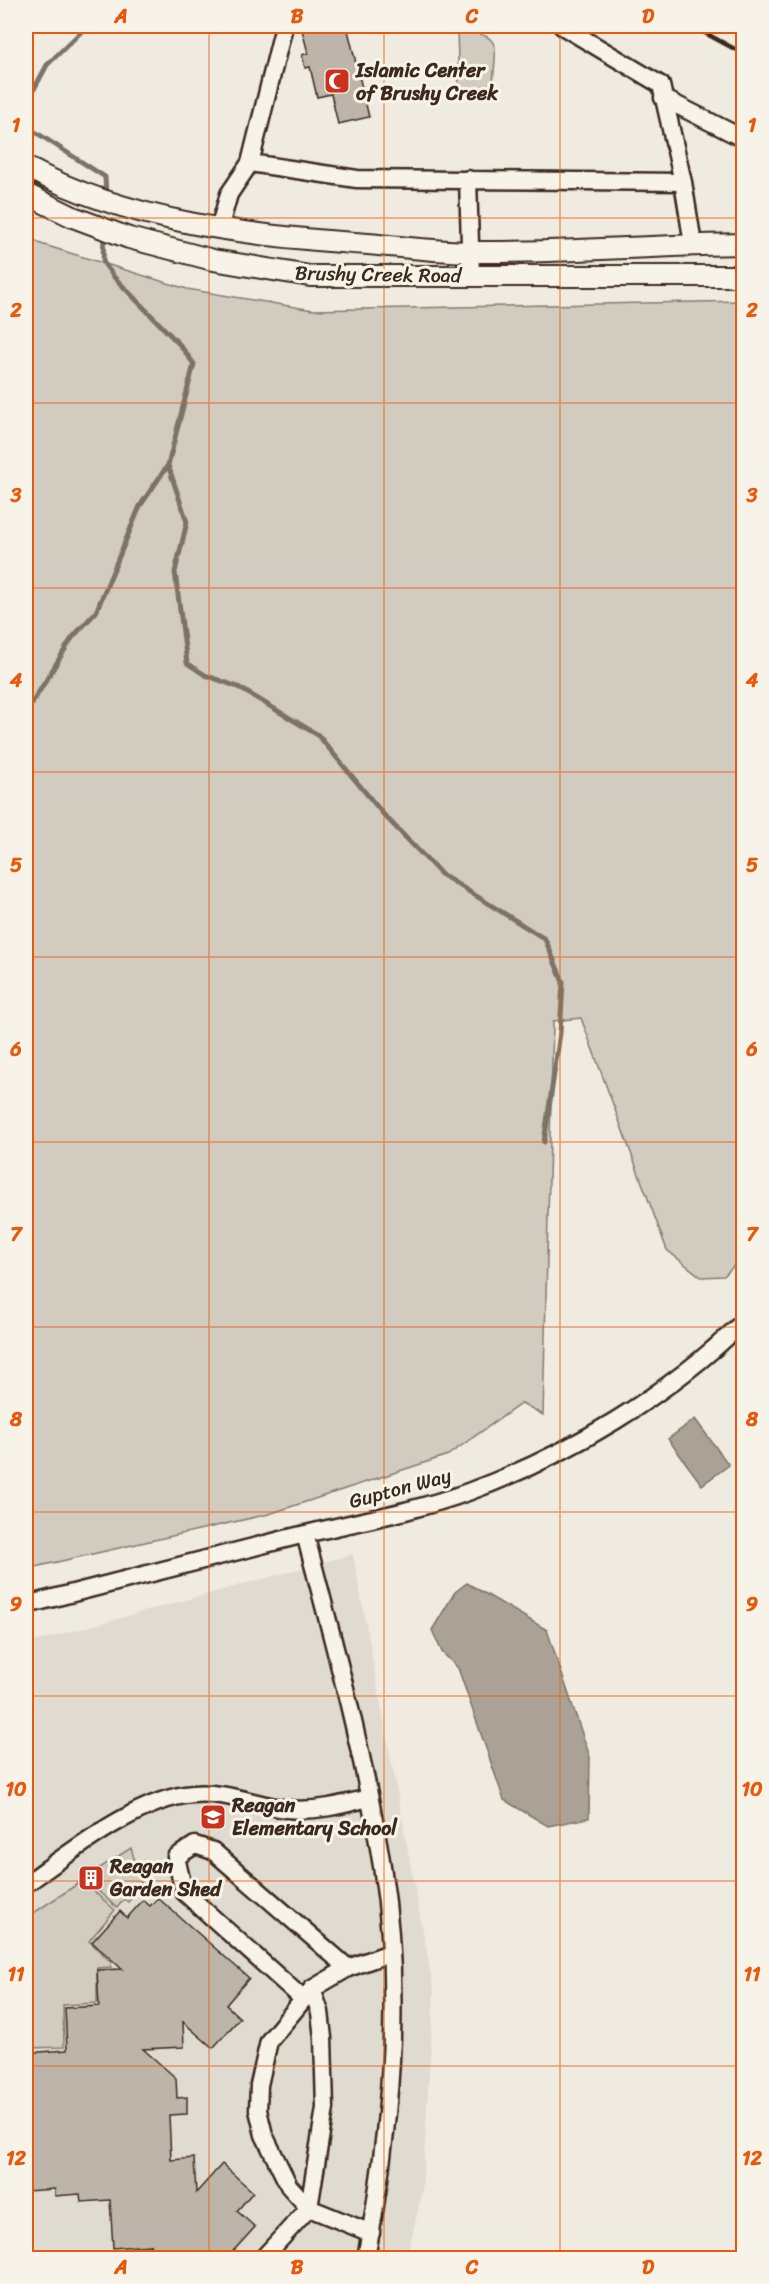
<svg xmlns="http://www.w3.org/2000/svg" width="769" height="2284" viewBox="0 0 769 2284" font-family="Sriracha,sans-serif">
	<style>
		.built { fill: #e0dbd0 }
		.green { fill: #d1cbc0; stroke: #867a6f; stroke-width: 1.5 }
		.water { fill: #aaa296; stroke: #7e7266; stroke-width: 1.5 }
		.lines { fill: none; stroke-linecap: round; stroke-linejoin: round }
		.stream { stroke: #7e7266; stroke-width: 5 }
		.building { fill: #bdb5aa; stroke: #3b2a1e; stroke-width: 1.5 }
		.minor-casing { stroke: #3b2a1e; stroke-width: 21 }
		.major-casing { stroke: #3b2a1e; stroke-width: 24 }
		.minor { stroke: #f7f3e8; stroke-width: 16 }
		.major { stroke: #f7f3e8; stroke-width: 20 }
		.rail { stroke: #3b2a1e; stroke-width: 4.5 }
		.grid { fill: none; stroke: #e8590c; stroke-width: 1.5; stroke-opacity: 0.55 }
		.labels { text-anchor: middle; stroke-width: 6; stroke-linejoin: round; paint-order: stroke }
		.poi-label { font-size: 20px; font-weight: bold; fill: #3b2a1e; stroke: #f7f3e8; text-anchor: start }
		.street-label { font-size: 20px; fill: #3b2a1e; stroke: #f7f3e8 }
		.neatline { fill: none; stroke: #e8590c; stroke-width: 2 }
		.grid-label { font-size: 20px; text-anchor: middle; font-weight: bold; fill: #e8590c }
	</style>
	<rect width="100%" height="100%" fill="#efebe0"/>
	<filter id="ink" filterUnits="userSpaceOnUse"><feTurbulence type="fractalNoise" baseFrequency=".0167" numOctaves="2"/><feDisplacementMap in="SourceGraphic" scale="12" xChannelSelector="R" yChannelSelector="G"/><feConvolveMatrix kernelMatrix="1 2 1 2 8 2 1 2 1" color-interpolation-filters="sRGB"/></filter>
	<g filter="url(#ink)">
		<path class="built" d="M353,1554L434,1991L422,2192L407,2258H26V1644Z"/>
		<path class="green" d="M457,30C503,35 496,43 493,83L471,92H459Z
			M26,234L41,244L187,289L313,310L743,301L744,1255L724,1276L701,1277L667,1250L581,1018L553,1021L543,1415L522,1403L448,1455L269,1514L26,1569Z
			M131,1848L142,1885L128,1902L124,1899L117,1908L84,1878Z
			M82,1881L115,1910L89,1941L111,1962V1967L97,1968V2003L63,2005L64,2047L26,2048V1918Z"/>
		<path class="water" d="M695,1419L729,1465L702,1485L668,1439Z
			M467,1583L547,1630L590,1757L589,1818L548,1826L504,1800L458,1668L442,1652L432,1630L455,1592Z"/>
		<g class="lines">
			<path class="stream" d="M26,104L47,65L87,26
				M26,126L105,177L106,196
				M168,465L187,522L175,572L187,663L205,675L238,687L318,735L384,815L441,874L545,939L563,982L560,1033L544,1142
				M26,713L72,638L96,612L140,506L168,465L194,364L180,345L114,277L103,262L104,232"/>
		</g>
		<path class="building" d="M301,26H347L369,117L338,124L331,94L317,97L310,67L305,68L302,55L308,53Z
			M158,1898L249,1978L226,2005L240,2018L213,2048L183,2022L184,2047L143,2049L176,2078L177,2098L187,2097V2114L169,2115L171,2160L194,2158L196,2193L222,2164L253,2192L237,2211L255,2227L226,2259H139L151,2245L113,2248L110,2200L81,2202L80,2194L55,2196V2189L26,2191V2053L67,2050L65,2008L99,2006L97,1970L122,1969L92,1942L120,1911L127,1918L143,1900L150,1906Z"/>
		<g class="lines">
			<g class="minor-casing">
				<path id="minor" d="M562,26L661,85L683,182L693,244
					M663,98L744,139
					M250,163L357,179L683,182
					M468,179L471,276
					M219,229L229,194L250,163L284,26
					M305,1534C334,1643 364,1754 382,1866C403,1996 390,2130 366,2258
					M26,1605C113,1583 201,1561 289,1538C349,1523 410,1513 468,1492C569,1455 667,1396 744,1321
					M26,1884C70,1853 138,1798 193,1794C226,1791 255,1805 287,1809C315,1812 342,1805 368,1798
					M303,1999L184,1892L176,1857L195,1845L213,1851L348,1968
					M371,2233L309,2208L289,2186L264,2135L258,2110L259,2085L269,2041L312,1989L348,1968L390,1953
					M263,2258L309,2208L325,2108L323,2038L320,2012L312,1989"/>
			</g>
			<g class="major-casing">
				<path id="major" d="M26,167C131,223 251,236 368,244C404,247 440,252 476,252C565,253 654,245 744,244
					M26,194L73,217L129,238L213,260L310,276H744"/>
			</g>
			<use href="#minor" class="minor"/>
			<use href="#major" class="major"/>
			<path class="rail" d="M692,26L744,54"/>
		</g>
	</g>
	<path class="grid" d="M209,26V2258M384,26V2258M560,26V2258M26,218H744M26,403H744M26,588H744M26,772H744M26,957H744M26,1142H744M26,1327H744M26,1512H744M26,1696H744M26,1881H744M26,2066H744"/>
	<defs>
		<g id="mosque-square" transform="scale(1.35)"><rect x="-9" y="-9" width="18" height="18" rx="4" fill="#c8321e" stroke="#f7f3e8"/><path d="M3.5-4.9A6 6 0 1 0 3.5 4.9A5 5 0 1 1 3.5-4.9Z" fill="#fff"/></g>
		<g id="school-square" transform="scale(1.35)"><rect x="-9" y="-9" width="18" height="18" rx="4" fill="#c8321e" stroke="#f7f3e8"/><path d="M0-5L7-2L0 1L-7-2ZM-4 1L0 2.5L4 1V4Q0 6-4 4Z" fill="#fff"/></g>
		<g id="building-square" transform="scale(1.35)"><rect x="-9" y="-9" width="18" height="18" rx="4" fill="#c8321e" stroke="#f7f3e8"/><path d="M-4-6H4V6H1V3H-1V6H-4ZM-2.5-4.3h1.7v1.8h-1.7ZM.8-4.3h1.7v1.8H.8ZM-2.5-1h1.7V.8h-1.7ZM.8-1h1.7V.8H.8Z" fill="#fff"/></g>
	</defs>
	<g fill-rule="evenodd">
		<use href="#mosque-square" x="337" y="81"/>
		<use href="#school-square" x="213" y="1817"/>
		<use href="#building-square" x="91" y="1878"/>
	</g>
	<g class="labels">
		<g class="poi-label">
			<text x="356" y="77">Islamic Center<tspan x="356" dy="23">of Brushy Creek</tspan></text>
			<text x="232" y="1812">Reagan<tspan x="232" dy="23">Elementary School</tspan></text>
			<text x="110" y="1873">Reagan<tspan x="110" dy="23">Garden Shed</tspan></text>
		</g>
		<g class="street-label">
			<text transform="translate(378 274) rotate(1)" y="7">Brushy Creek Road</text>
			<text transform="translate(400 1488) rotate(-15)" y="7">Gupton Way</text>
		</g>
	</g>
	<rect width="769" height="2284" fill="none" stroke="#f7f3e8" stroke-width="66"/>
	<rect x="33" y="33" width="703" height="2218" class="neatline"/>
	<g class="grid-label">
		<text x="121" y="23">A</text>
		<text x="297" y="23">B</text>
		<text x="472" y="23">C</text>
		<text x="648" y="23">D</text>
		<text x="16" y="132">1</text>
		<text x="752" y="132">1</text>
		<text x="16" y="317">2</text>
		<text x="752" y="317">2</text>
		<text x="16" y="502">3</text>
		<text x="752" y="502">3</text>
		<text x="16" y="687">4</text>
		<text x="752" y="687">4</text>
		<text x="16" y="872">5</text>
		<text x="752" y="872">5</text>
		<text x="16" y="1056">6</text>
		<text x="752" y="1056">6</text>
		<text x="16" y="1241">7</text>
		<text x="752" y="1241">7</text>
		<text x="16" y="1426">8</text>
		<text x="752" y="1426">8</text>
		<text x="16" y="1611">9</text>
		<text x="752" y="1611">9</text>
		<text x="16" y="1796">10</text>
		<text x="752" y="1796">10</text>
		<text x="16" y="1981">11</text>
		<text x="752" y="1981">11</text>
		<text x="16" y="2165">12</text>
		<text x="752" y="2165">12</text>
		<text x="121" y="2274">A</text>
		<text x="297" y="2274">B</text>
		<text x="472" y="2274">C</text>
		<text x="648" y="2274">D</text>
	</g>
</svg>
